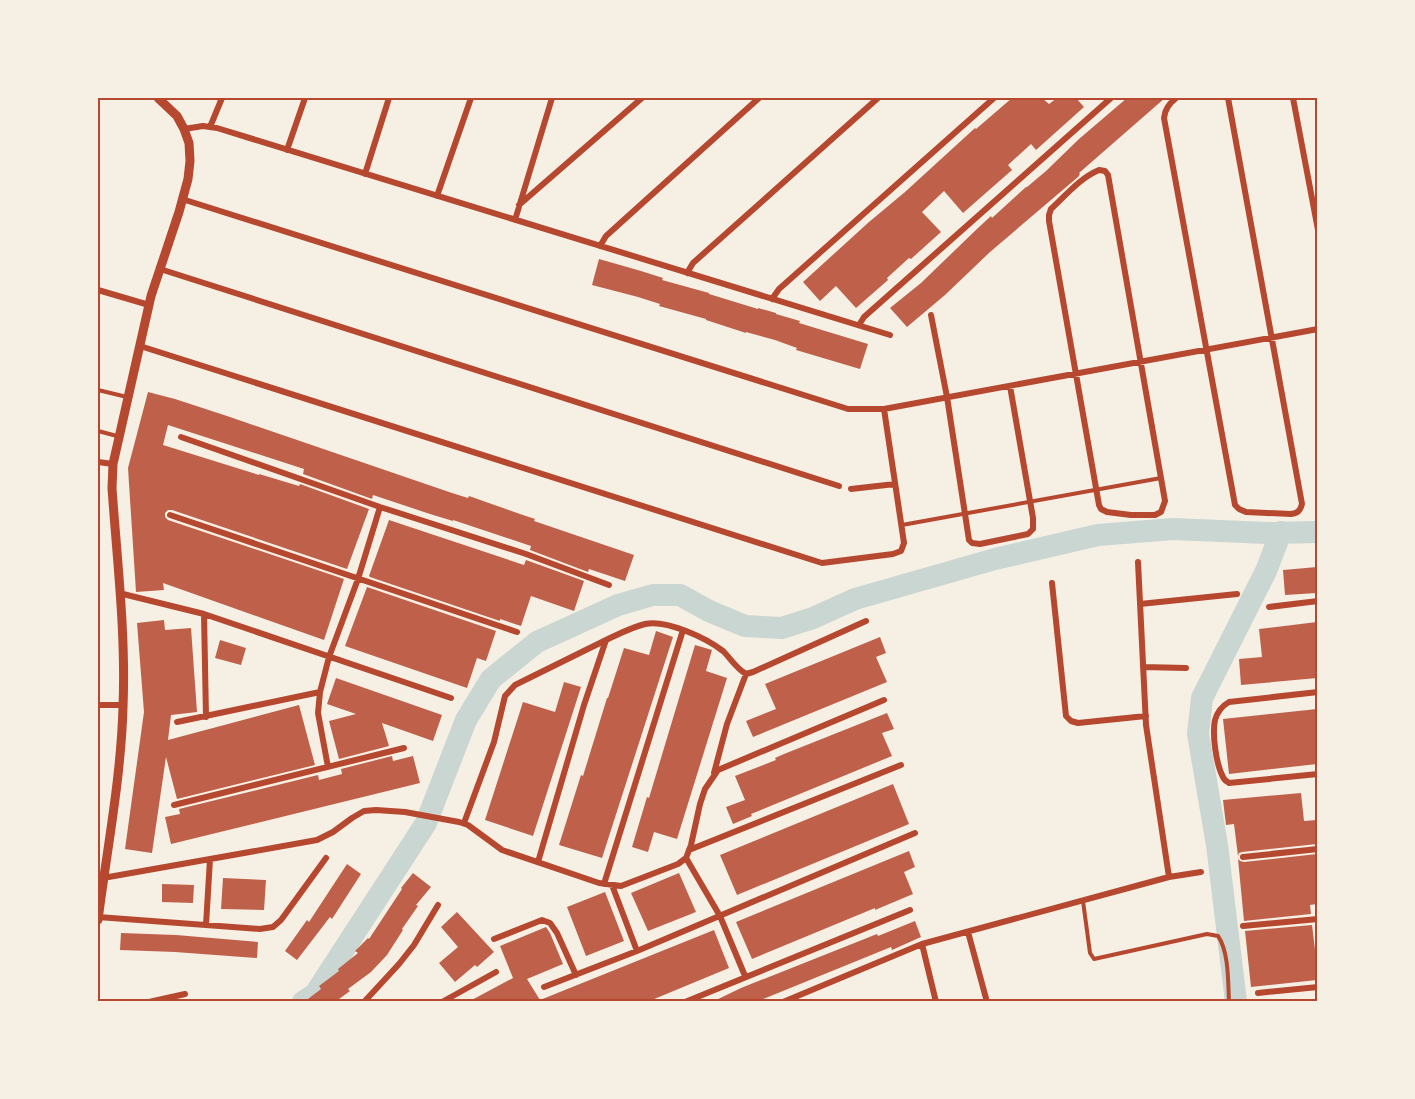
<svg xmlns="http://www.w3.org/2000/svg" width="1415" height="1099" viewBox="0 0 1415 1099" font-family="'PT Sans',sans-serif">
	<style>
		.lines { fill: none; stroke-linecap: round; stroke-linejoin: round }
		.river { stroke: #c9d6d2; stroke-width: 22 }
		.building { fill: #bf614a }
		.service { stroke: #b5482f; stroke-width: 4 }
		.minor { stroke: #b5482f; stroke-width: 6 }
		.tertiary { stroke: #b5482f; stroke-width: 9 }
		.neatline { fill: none; stroke: #b5482f; stroke-width: 2 }
	</style>
	<rect width="100%" height="100%" fill="#f6efe4"/>
	<g class="lines">
		<path class="river" d="M303,1002L315,994L426,823L466,720L491,679L537,642L618,605L653,595H680L709,611L745,626L782,628L813,618L855,599L995,559L1098,535L1173,529L1267,533L1318,532
			M1236,1002L1217,845L1198,734L1202,698L1266,571L1281,532"/>
	</g>
	<path class="building" d="M1012,98H1042L1049,104L1057,98H1076L1084,107L1036,150L1031,144L1008,165L1012,170L963,213L944,191L922,212L941,232L911,259L909,258L887,278L888,280L856,308L836,286L820,301L803,282L869,222L905,192L975,128L976,129Z
		M1127,98H1165L1079,173L1080,174L1078,177L990,252L945,295L907,327L890,308L921,283L978,228L991,216L992,218L1026,187H1027L1046,171L1079,139Z
		M599,259L641,271L663,278L662,280L709,293V294L758,309V308L776,313V314L800,321L799,323L868,344L860,369L796,350L797,348L775,340L746,332V333L706,320V319L659,306L660,304L638,297L592,285Z
		M148,392L175,399L227,416L452,493L468,498L469,496L520,514L535,519L534,521L634,555L625,581L589,569L588,572L530,550L531,546L453,520V521L430,514L373,495L372,499L303,474L304,469L168,425L163,445L259,475V474L299,486L300,484L369,509L347,569L172,510H168L165,513V517L168,520L344,579L324,640L163,583L164,590L136,592L128,468Z
		M389,520L524,565L526,560L584,581L574,611L531,596L521,626L500,619V621L370,577L369,576Z
		M1317,567V593L1285,595L1283,570Z
		M367,587L496,631L486,661L477,658L467,688L345,646Z
		M164,620L165,630L191,628L197,712L171,715L168,740L299,705L315,765L177,799L166,757L152,853L125,849L144,712L137,623Z
		M1317,622V678L1241,685L1239,659L1262,657L1259,629Z
		M656,631L673,637L602,858L559,845L581,775L583,776L607,698H608L624,648L649,655Z
		M880,637L886,653L876,657L887,682L753,737L746,721L776,709L765,684Z
		M220,640L246,648L241,665L215,658Z
		M695,645L712,650L706,671L727,678L677,839L654,832L648,852L632,847L647,797L649,798Z
		M336,678L442,715L433,741L382,723L389,746L339,759L329,721L356,714L327,704Z
		M564,682L581,687L533,836L485,820L523,702L555,712Z
		M1317,709V764L1229,774L1223,719Z
		M887,713L894,729L882,733L892,756L751,814L752,816L733,824L726,807L745,800L735,776L776,760L775,758L784,754Z
		M392,756L393,761L413,756L420,783L171,844L165,817L180,814L179,809L318,775L319,780L342,774L341,769Z
		M893,784L909,824L737,895L720,855Z
		M1301,793L1304,821L1317,820V844L1242,852L1239,853L1238,856L1234,824L1226,825L1223,800Z
		M909,851L915,867L904,872L913,894L875,910V908L752,959L736,922Z
		M1317,854V904L1310,905L1311,914L1244,921L1238,859L1240,861L1244,862Z
		M347,864L361,874L332,919L330,917L297,960L285,951L307,920L309,922Z
		M413,873L431,887L416,905L418,906L402,929L403,930L387,955L371,972L348,989L350,991L335,1002H304L321,989L319,986L339,971L338,969L358,953L355,951L368,938L369,939L402,889L401,888Z
		M679,873L696,912L648,931L631,893Z
		M223,878L266,880L264,910L221,909Z
		M162,884L194,885L193,903L162,902Z
		M605,892L624,941L586,956L567,907Z
		M457,912L494,952L477,967L475,965L455,982L439,963L458,947L441,927Z
		M915,921L921,937L892,950L891,947L756,1002H712L741,988L877,934L878,936Z
		M1312,925L1317,966V980L1251,987L1245,931Z
		M546,927L550,933L563,964L527,979L540,1000L714,930L729,968L647,1002H468L513,978L500,946Z
		M121,933L176,935L258,942L257,958L175,952L120,950Z"/>
	<g class="lines">
		<path class="service" d="M98,390L127,397
			M98,431L117,436
			M902,525L1161,478
			M1083,901L1090,953L1094,959L1207,934L1218,936C1229,952 1228,982 1229,1002"/>
		<path class="minor" d="M1176,98C1169,104 1165,109 1164,118L1235,505L1239,509L1246,512L1291,514C1298,513 1300,511 1302,504L1228,98
			M1293,98L1318,230
			M210,127L222,98
			M184,129L203,126L217,128L890,335
			M287,150L305,98
			M1099,170L1105,171L1108,175L1165,501L1161,512L1155,515H1131L1107,512L1101,509L1099,505L1049,221V215L1051,209C1066,195 1080,178 1099,170Z
			M365,174L389,98
			M437,196L471,98
			M182,199L848,409H884L1318,329
			M519,205L642,98
			M515,220L552,98
			M600,246L606,236L759,98
			M160,269L839,486
			M687,273L693,263L878,98
			M98,290L149,305
			M772,299L779,289L994,98
			M931,315L947,397L969,540L972,543L980,544L1028,534L1033,529V518L1010,386
			M859,325L864,317L1111,98
			M140,346L822,563L893,554L901,551L904,543L884,409
			M181,437L380,507L526,554L609,585
			M98,462L113,464
			M851,489L895,484
			M170,515L517,632
			M1138,562L1146,725L1169,877
			M1052,583L1066,716L1071,721L1078,723L1146,716
			M119,593L204,614L451,698
			M1140,604L1237,594
			M1269,607L1318,601
			M204,614L206,717
			M1143,667L1186,668
			M1318,692L1229,702C1222,706 1217,713 1215,720C1212,734 1216,764 1223,777C1224,780 1226,781 1229,783L1318,774
			M98,705H123
			M177,722L320,692
			M328,767L318,713L320,692L329,657L358,579L380,507
			M714,773L727,724L746,674
			M174,805L404,748
			M464,823L494,742L505,696L515,685L606,640
			M689,850L901,765
			M1243,857L1318,849
			M686,858L720,916L745,976
			M538,862L584,705L606,640C619,634 632,627 645,624C666,619 706,638 723,651C731,659 736,668 746,674L753,672L866,621
			M98,877L103,878L317,840L333,832L352,818L364,811L376,810L405,812L459,822L468,825L502,850L599,883L621,886L678,864L686,858L691,845L700,804L705,789L718,770L884,700
			M604,884L683,630
			M612,885L637,951
			M98,917L260,929L273,927L281,920L326,858
			M206,925L210,859
			M1243,926L1318,919
			M968,932L987,1002
			M494,939L542,920L550,923L557,933L576,975
			M922,944L936,1002
			M544,987L637,951L915,833
			M1258,993L1318,987
			M149,1002L185,994
			M364,1002L399,964L414,945L438,905
			M442,1002L496,972
			M685,1002L910,910
			M783,1002L922,944L1169,877L1201,872"/>
		<path class="tertiary" d="M98,920C107,849 121,778 123,707C126,634 117,560 112,488L113,464L151,296L179,212L188,179L190,161L189,143L184,129L177,116L158,98"/>
	</g>
	<rect width="1415" height="1099" fill="none" stroke="#f6efe4" stroke-width="198"/>
	<rect x="99" y="99" width="1217" height="901" class="neatline"/>
</svg>
